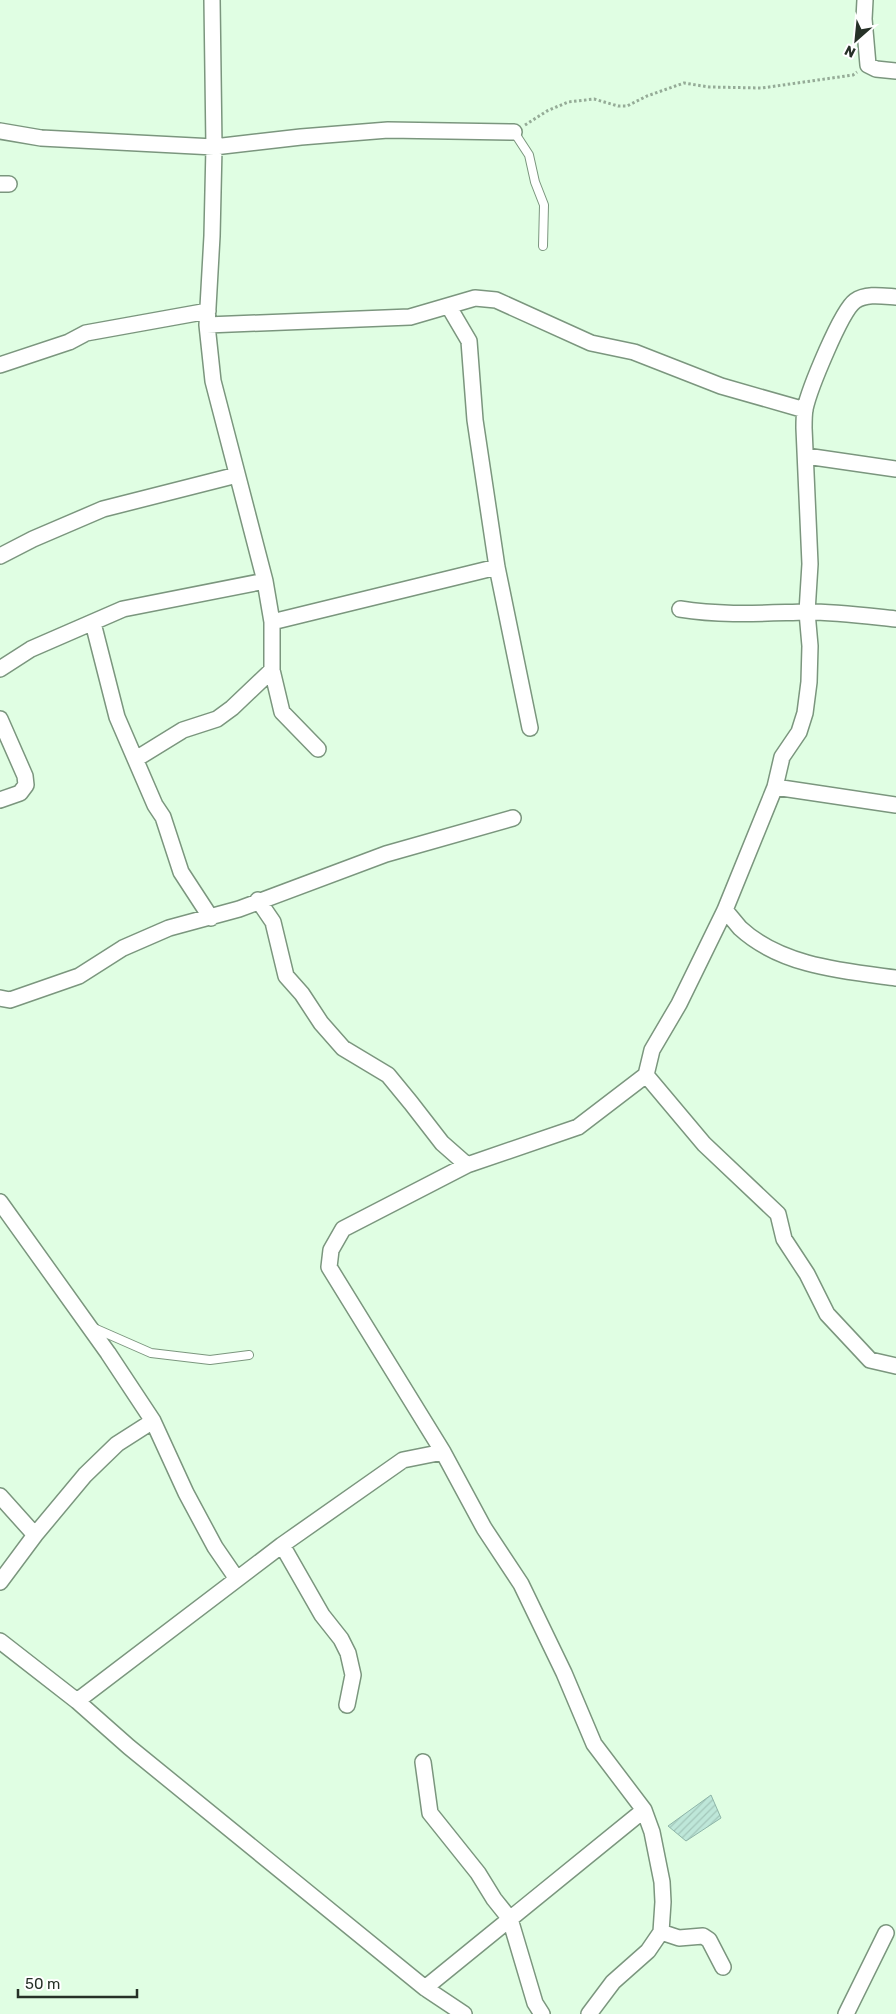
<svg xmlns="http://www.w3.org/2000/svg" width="896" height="2014" viewBox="0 0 896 2014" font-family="Rubik,sans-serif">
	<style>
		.building { fill: url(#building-hatch); stroke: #8eb5a8 }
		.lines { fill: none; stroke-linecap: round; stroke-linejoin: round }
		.service-casing { stroke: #7b967e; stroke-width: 10 }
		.minor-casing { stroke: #7b967e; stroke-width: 18 }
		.path { stroke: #95ab97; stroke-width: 3; stroke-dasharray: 2.5 2.5; stroke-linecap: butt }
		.service { stroke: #fff; stroke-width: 8 }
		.minor { stroke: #fff; stroke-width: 15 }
	</style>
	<defs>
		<pattern id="building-hatch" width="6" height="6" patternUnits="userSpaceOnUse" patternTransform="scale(1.25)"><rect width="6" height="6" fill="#bee7d9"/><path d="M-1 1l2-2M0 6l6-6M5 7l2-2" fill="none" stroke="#a3c7ba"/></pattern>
	</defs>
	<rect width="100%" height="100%" fill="#e0fee3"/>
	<path class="building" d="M711,1795L721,1818L686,1841L668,1826Z"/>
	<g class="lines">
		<g class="service-casing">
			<path id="service" d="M514,132L529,155L535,182L544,205L543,246
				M94,1328L151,1353L210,1360L249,1355"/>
		</g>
		<g class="minor-casing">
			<path id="minor" d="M212,0L214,147L212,236L207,325L213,381L265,581L272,622V670L282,712L318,749
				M865,0L864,19L868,65L876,69L896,71
				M0,131L41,138L214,147L301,137L388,130L514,132
				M0,184H9
				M896,297C883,296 866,293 855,301C841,311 809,390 805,409C804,415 804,422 804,428L810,564L807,612L810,646L809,682L805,713L799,732L782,757L775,787L725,910L679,1004L652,1050L646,1075L704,1144L778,1214L784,1239L807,1274L827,1314L870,1360L896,1366
				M449,307L469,341L475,420L497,567L530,728
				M207,325L410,317L475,298L496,300L591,343L634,352L721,386L805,410
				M0,365L69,342L86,333L208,311
				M806,456L896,469
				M0,556L33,539L103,509L237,475
				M680,609C723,616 765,613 807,612C837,612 867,616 896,619
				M272,622L497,567
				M93,623L117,717L155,805L163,817L181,872L211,918
				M0,669L31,649L123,609L265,581
				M0,719L25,776L26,785L20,793L0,800
				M136,759L183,730L217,719L232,708L272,670
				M775,787L896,805
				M258,900L273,922L286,976L302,994L321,1023L343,1048L388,1075L411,1103L442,1143L467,1165
				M725,910C730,916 735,922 740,928C781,966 843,971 896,978
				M0,998L10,1000L79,976L123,948L169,928L239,909L386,854L513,818
				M0,1202L108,1353L153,1421L186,1493L215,1547L237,1579
				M0,1496L35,1535
				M282,1545L322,1615L341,1639L348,1653L353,1675L347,1705
				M0,1582L35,1535L85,1475L117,1444L153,1421
				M0,1641L77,1701L129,1747L425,1988L464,2014
				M77,1701L282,1545L403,1460L443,1452
				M423,1762L430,1813L478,1873L494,1899L510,1919L535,2003L542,2014
				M661,1932L679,1938L703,1936L709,1940L723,1967
				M425,1988L644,1810
				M589,2014L613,1982L648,1951L661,1932L663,1902L662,1882L652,1832L644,1810L594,1744L564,1673L521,1584L484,1528L443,1452L329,1267L331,1250L343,1229L467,1165L578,1127L646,1075
				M846,2014L886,1933"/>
		</g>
		<path class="path" d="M525,125L547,111L568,102L594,99L618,106H627L647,96L684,83L709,87L762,88L853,75L857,72"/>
		<use href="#service" class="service"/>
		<use href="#minor" class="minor"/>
	</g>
	<g transform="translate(856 40) rotate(207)" stroke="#ffffff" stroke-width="4" paint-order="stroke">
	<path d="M0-4L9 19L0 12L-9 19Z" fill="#263127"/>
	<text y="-8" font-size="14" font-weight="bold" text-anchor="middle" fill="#263127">N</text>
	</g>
	<path d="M18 1989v8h119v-8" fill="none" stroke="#263127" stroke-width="2.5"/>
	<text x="25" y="1989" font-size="15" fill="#263127" stroke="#ffffff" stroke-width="4" paint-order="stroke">50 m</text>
</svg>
